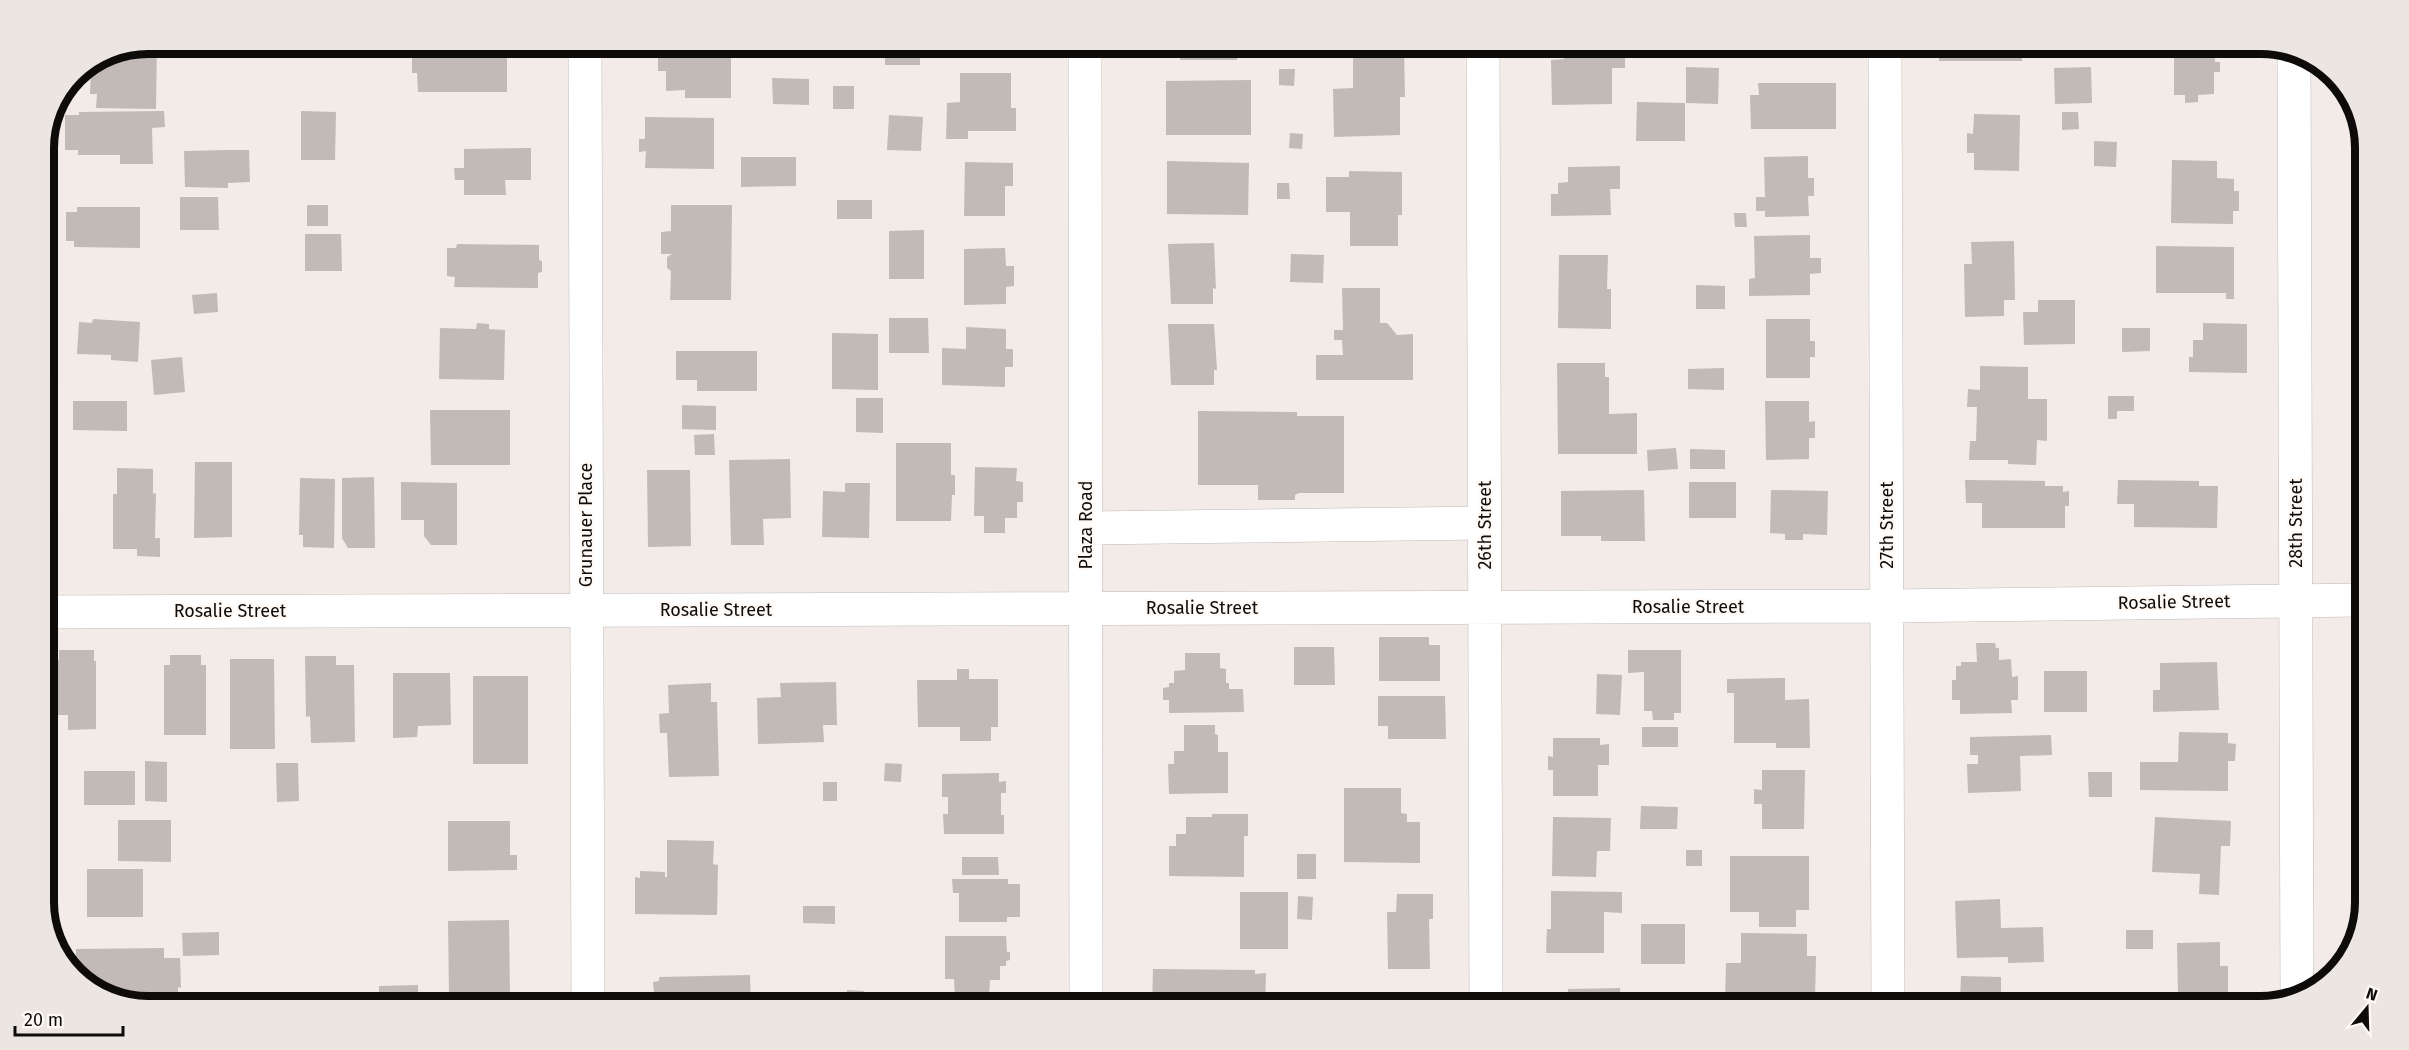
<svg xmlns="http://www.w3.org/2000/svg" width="2409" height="1050" viewBox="0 0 2409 1050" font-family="'Fira Sans',sans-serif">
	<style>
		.building { fill: #c1bab6 }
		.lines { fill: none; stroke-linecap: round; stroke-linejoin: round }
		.minor-casing { stroke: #c1bab6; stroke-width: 34 }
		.minor { stroke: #fff; stroke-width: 33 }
		.labels { text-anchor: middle; stroke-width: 4.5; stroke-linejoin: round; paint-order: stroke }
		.street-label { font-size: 18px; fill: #0e0c0b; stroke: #fff9f5 }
		.rim { fill: none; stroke: #0e0c0b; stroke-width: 8 }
	</style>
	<rect width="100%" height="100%" fill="#f2ebe7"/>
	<path class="building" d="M148,44H157L156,109L96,108L97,94H90L91,70H98V58L108,51Z
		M270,44H293V53L270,52Z
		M417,44H475V55L507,56V92H418L417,73H412V46H417Z
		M667,44H731V98H685V90L666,91V71H658V55H668Z
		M885,44H920V65H885Z
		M948,44H1005L1004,54L947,53Z
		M1180,44H1237V60H1180Z
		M1564,44H1613V47L1625,46V68H1612V104L1552,105L1551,60L1564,59Z
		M1759,44H1801V50H1759Z
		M1939,44H2022V61H1939Z
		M2174,44H2214L2215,62H2220V72H2214V94L2198,95V102L2185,103V95H2174Z
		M1404,48L1405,97H1400V135L1334,137L1333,89L1353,88V49Z
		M1686,67L1719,68L1718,104L1686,103Z
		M2091,67L2092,103L2055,104L2054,68Z
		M1279,69H1295L1294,86L1279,85Z
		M960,73H1011V108H1016V131H968V139H946L947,103L960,102Z
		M772,78L809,79V105L773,104Z
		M1251,80V135H1166V81Z
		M1758,83H1836V129H1751L1750,95H1759Z
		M833,86H854V109H833Z
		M1637,102L1685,103V141H1636Z
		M164,111L165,127L152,128L153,164H120V155H78V150H65V115H79V112Z
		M301,111L336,112L335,160H301Z
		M2062,112H2078L2079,129L2062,130Z
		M1974,114L2020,115L2019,171L1974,170V153H1967V133L1973,134Z
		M889,115L923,117L921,151L887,150Z
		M645,117L714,118V169L645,168L646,151L639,152V139H645Z
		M1290,133L1303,134L1302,149L1289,148Z
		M2094,141L2117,142L2116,167L2094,166Z
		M531,148V180H505L506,195H464V180H455L454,168H464V149Z
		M228,150H249L250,182L228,183V188L185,187L184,151Z
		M1808,156V178H1814V196H1808L1809,216L1765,217V211H1756V197H1765L1764,157Z
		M741,157H796V186L741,187Z
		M2172,160L2217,161V178L2234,179V191H2239V211H2233V224L2171,223Z
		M1167,161L1249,163L1248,215L1167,214Z
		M965,162L1013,163V186H1005V216H964Z
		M1620,166V189H1610L1611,215L1551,216V194H1558V183L1568,182V167Z
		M1349,171L1402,172V215H1398V246H1350V212H1326V177H1349Z
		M1277,183H1289L1290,199H1277Z
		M180,197H218L219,230H180Z
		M837,200H872V219H837Z
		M307,205H328V226H307Z
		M671,205H732L731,300H670L671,271L667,268V257L672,254H661V232L671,231Z
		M77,207H140V248L74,247V241H66V212H77Z
		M1734,213H1746L1747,227H1735Z
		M924,230V279H889V231Z
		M305,234H341L342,271H305Z
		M1810,235V258H1821V273L1810,274V295L1749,296V279L1755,278L1754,236Z
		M2014,241L2015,300H2004V316L1965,317L1964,264H1972L1971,242Z
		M1214,243L1216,289L1213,288V304H1171L1168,244Z
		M457,244L539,245V260L542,261V272L538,273V288L454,287L455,277L447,276V248H456Z
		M2156,246L2234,247V299H2226V293H2156Z
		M1005,248L1006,266H1014V286L1006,287V304L964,305V249Z
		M1291,254L1324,255L1323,283L1290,282Z
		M1559,255H1608L1607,289H1611V329L1558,328Z
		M1696,285L1725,286V309H1696Z
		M1342,288H1380V323H1387L1397,335L1413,334V380H1316V355H1343L1342,340H1334V330H1343Z
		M217,293L218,312L194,314L192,295Z
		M2038,300H2075V344L2024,345L2023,312H2038Z
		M889,318H928L929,353H889Z
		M93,319L140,322L138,362L111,360V355L77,354L79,322L92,323Z
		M1766,319H1810V341H1815V357H1810V378H1766Z
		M477,323L489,324V329L505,330L504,380L439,379L440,328L476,329Z
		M2203,323L2247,324V373L2189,372V357H2193V340H2203Z
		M1168,324H1214L1217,370H1214V385H1171Z
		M966,327L1006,329V349H1013V367H1005V387L942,385V348L966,349Z
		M2122,328H2150V351L2122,352Z
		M832,333L878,334V390L832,389Z
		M676,351H757V391H697V380H676Z
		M182,357L185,392L154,395L151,360Z
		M1557,363H1605V377H1609V414L1637,413V454H1558Z
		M1980,366L2028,367V399H2047V441L2037,440L2036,465L2008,464V460H1969L1970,441H1976L1977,407H1967L1968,389L1980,390Z
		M1724,368V390L1688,389V369Z
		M2108,396H2134V411H2117V419H2108Z
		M856,398H883V433L856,432Z
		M73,401H127V431L73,430Z
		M1765,401H1809V422L1815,421V438H1809V459L1766,460Z
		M682,405L716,406V430L682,429Z
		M430,410H510V465H431Z
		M1198,411L1297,412V416H1344V493H1299L1295,495V500H1258V485H1198Z
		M714,434L715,455H695L694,435Z
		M896,443H951V475H955V495H952L951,521H896Z
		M1676,448L1678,469L1648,471L1647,450Z
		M1690,449L1725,450V469H1690Z
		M790,459L791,518L763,519L764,545H731L729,460Z
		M195,462H232V537L194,538Z
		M975,467L1017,468L1016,481L1023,482V502H1017V518H1005V533H984V516H974Z
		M117,468L153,469V494L156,493L155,538H160V557L137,556V549H113V494H117Z
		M647,470H690L691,546L648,547Z
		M374,477L375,548H348L342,538V478Z
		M300,478L335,479L334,548L303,547V535H299Z
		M1965,480L2045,481V486H2063V492L2069,491V506H2065V528H1982V503H1966Z
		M2118,480L2199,481V486H2218L2217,528L2134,527V504H2117Z
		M401,482L457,483V545H431L424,536V520H401Z
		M1689,482H1736V518H1689Z
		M845,483H870L869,538L822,537L823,491L845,492Z
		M1644,490L1645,541H1601V536H1561V491Z
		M1771,490L1828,491L1827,535L1803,534V540H1785V534L1770,533Z
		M1379,637H1429V645H1440V681H1379Z
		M1976,643H1995L1996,648H1999V660L2011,659L2012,677L2018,676V700H2011L2012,713L1960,714V700H1952V680H1956V666H1961V662H1977Z
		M1294,647H1334L1335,685H1294Z
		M59,650H94V661H96V729L68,730V715H55V660H59Z
		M1628,650H1681V713H1674V720H1653L1652,711H1644V672L1628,673Z
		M1185,653H1220V668L1226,669V683H1229V689H1243L1244,712L1169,713V700H1163V688L1169,687V683H1174V671L1185,670Z
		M170,655H201V665H206V735H164V665H170Z
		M305,656H336V665H354L355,742L311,743L310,716L306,717Z
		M230,659H274L275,749H230Z
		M2217,662L2219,710L2153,712V690H2160V663Z
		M957,669H969V679H998V727H991V741H960V727H918L917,680H957Z
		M2044,671H2087V712H2044Z
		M393,673H450L451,725L418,726L417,737L393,738Z
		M1597,674L1622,675L1620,715L1596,714Z
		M473,676H528V764H473Z
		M1785,678V700L1809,699L1810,748H1776V743H1734V693H1727V679Z
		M836,682L837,725H823L824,742L758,744L757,698L781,697L780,683Z
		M711,683V702H717L719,776L669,777L667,733H660L659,714L669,713L668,685Z
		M1378,696H1445L1446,739H1388V726H1378Z
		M1184,725H1215V734L1218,735V752H1228V793L1169,794L1168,764H1174V751H1184Z
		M1642,727H1678V747H1642Z
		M2179,732L2228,733V743L2236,744L2235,761H2228V791L2140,790V762H2178Z
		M2051,735L2052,755L2020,756L2021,791L1968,793L1967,764H1978V755H1970V737Z
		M1553,738H1600V745L1609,744V765H1598V796H1553V770H1548V756L1553,757Z
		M2354,750H2359V763L2353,762Z
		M145,761L167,762V802L145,801Z
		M276,763H298L299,801L277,802Z
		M885,763L902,764L901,782L884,781Z
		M1762,770H1805L1804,829H1762V804H1754V789L1762,790Z
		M84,771H135V805H84Z
		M2088,772H2112V797H2089Z
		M999,773V782L1006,781V793H1001V815H1004V834H944L943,814H948V797H942V774Z
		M823,782H837V801H823Z
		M1344,788H1401V813L1407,814V822H1420V863L1344,862Z
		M1641,806L1678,807L1677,829H1640Z
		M1212,814H1248V836H1244V877L1169,876V846H1176V834H1186V817H1212Z
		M1553,817L1611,818L1610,851H1597L1596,877L1552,876Z
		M2155,817L2231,821L2230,846H2221L2219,895L2199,894L2200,874L2152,872Z
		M118,820H171V862L118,861Z
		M448,821H510V855H517V870L448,871Z
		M667,840L714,841L713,864L718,865L717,915L635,914V877L640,878V871L665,872V877H667Z
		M1686,850H1702V866H1686Z
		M1297,854H1316V879H1297Z
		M1730,856H1809V910H1796V927H1759V912H1730Z
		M962,857H998L999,875H962Z
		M87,869H143V917H87Z
		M952,879H1008V884H1020V917H1007V922H959V893H953Z
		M1551,891L1622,892V913L1604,912V953H1546L1547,929H1551Z
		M1240,892H1288V949H1240Z
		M1397,894H1433V919H1429L1430,969H1388L1387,912H1396Z
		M1298,896L1313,897L1312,920L1297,919Z
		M2000,899L2001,928L2043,927L2044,962L2008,963V957L1957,958L1955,901Z
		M803,906H835V924L803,923Z
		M509,920L510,995L449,996L448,921Z
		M1641,924H1685V964H1641Z
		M2126,930H2153V949H2126Z
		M219,932V955L183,956L182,933Z
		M1741,933L1807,934V956H1816L1815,999L1804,998L1805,1002L1725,1001L1726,963H1741Z
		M945,936H1006L1007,952H1010V960L1006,961V966H1000V980H990L989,997H955L954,979H945Z
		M2220,942V966H2228V997L2178,998L2177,943Z
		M164,948V958H180L181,988L178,987V999H108L76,974V949Z
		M1153,969L1255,970V974L1266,973L1265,1006H1152Z
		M750,975L751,1006H656L655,1001L660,998V992H654L653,982L659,981V977Z
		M1961,976L2001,977V998H2014V1006H1951V999H1960Z
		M418,985V1004L379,1005V986Z
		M1620,988L1621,1006H1568V989Z
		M847,990L864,991V1006H846Z
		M1430,997V1006H1388V998Z"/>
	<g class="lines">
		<g class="minor-casing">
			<path id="minor" d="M585,44L588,1006
				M1085,44L1086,1006
				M1483,44L1486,1006
				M1885,44L1888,1006
				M2294,50L2297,996
				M1086,528L1485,523
				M44,612L1887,606L2361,600"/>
		</g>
		<use href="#minor" class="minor"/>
	</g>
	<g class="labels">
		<g class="street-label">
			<text transform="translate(2296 523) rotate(-90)" y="6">28th Street</text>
			<text transform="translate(586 525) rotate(-90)" y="6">Grunauer Place</text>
			<text transform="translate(1086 525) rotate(-90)" y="6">Plaza Road</text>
			<text transform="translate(1485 525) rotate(-90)" y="6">26th Street</text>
			<text transform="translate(1887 525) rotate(-90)" y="6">27th Street</text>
			<text transform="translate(2174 602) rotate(-1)" y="6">Rosalie Street</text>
			<text x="1688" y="613">Rosalie Street</text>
			<text x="1202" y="614">Rosalie Street</text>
			<text x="716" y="616">Rosalie Street</text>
			<text x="230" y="617">Rosalie Street</text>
		</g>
	</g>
	<path d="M0 0H2409V1050H0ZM148 54H2261A94 94 0 0 1 2355 148V902A94 94 0 0 1 2261 996H148A94 94 0 0 1 54 902V148A94 94 0 0 1 148 54Z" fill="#ece6e2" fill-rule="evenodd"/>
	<path class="rim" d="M148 54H2261A94 94 0 0 1 2355 148V902A94 94 0 0 1 2261 996H148A94 94 0 0 1 54 902V148A94 94 0 0 1 148 54Z"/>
	<g transform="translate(2367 1008) rotate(19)" stroke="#fff9f5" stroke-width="4.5" paint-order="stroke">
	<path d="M0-4.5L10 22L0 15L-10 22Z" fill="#0e0c0b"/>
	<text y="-9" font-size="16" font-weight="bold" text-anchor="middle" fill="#0e0c0b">N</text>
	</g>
	<path d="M15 1026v9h108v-9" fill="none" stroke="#0e0c0b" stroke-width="3"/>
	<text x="24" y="1026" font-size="18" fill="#0e0c0b" stroke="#fff9f5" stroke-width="4.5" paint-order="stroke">20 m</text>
</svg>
